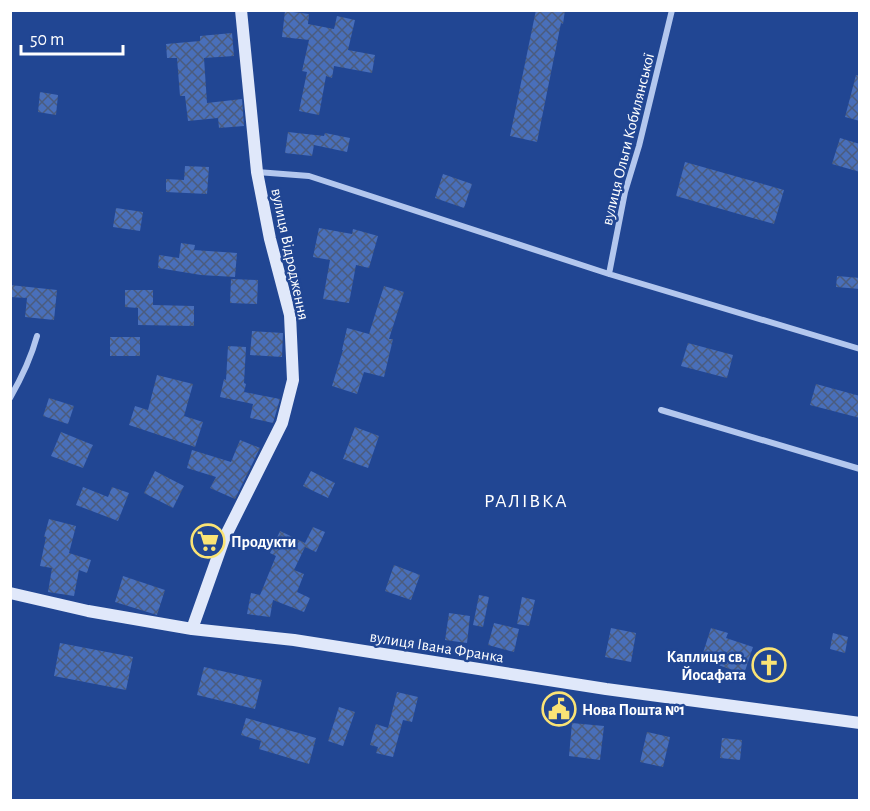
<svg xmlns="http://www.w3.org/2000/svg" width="870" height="811" viewBox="0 0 870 811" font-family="'Alegreya Sans',sans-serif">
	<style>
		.building { fill: url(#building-cross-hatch) }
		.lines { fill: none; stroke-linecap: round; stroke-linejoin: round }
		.street { stroke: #b3c7ee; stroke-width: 6 }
		.secondary { stroke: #e0e8fa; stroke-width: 12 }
		.labels { text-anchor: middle; stroke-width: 5; stroke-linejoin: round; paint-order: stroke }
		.street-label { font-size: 16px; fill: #fff; stroke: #214693 }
		.poi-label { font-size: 16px; font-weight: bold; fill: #fff; stroke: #214693; text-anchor: start }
		.quarter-label { font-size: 20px; letter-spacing: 1.5px; fill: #fff; stroke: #214693 }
	</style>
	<defs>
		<pattern id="building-cross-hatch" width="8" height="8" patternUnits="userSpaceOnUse" patternTransform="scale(1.5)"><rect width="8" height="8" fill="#496fba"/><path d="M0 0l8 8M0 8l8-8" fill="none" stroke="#4b5c7e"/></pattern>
	</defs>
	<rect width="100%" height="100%" fill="#214693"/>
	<path class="building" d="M536,10H565L563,24L561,23L537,142L510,136Z
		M285,11L309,14L308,24L334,29L337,16L355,20L348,50L375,55L372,73L334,66L332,78L326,76L319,115L299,111L307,72L302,71L309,40L282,37Z
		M232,33L234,56L204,58L207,103L242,99L244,126L219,128L218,118L188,121L185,96H180L177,58H167L166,44L200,41V36Z
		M856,75L860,76V121L845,117Z
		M40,92L58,95L56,115L38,112Z
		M288,132L324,136L325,133L350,138L347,152L314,145L312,156L285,153Z
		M840,138L860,144V172L832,164Z
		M685,162L784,190L774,224L676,196Z
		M185,166L209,167L207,194L166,192V179L184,180Z
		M443,174L472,184L464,208L435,198Z
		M116,208L143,212L140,231L113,227Z
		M319,228L352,234L353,229L378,236L369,268L356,265L349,303L323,299L330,260L313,257Z
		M181,243L195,245L194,250L237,253L235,277L201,275L158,268L159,255L179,258Z
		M837,276L860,278V289L836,287Z
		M231,279L258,280L257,304L230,303Z
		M10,285L57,290L54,320L25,317L27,298L10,297Z
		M384,286L404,292L389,339H393L384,377L364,372L357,394L332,386L343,350H342L347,328L369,334Z
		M125,290H153V305L194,306V326L138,325V308L125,307Z
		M252,331L283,333L282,357L250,355Z
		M110,337H140V356H110Z
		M688,343L733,355L727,378L681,366Z
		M228,346L246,347L244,383L246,384L244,392L280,399L273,423L250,418L253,404L220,397L224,379L226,380Z
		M157,375L193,384L184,416L203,422L195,447L129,425L135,406L148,410Z
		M816,384L860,396V418L810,405Z
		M49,398L74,406L68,424L43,416Z
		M355,427L379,436L368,468L343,459Z
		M61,432L93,445L83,468L51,456Z
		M240,440L260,448L235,499L210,488L216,477L187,468L192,450L231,462Z
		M155,471L184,486L173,508L144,493Z
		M311,471L335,483L328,498L303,486Z
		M83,487L108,497L112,487L129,493L118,521L76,505Z
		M49,519L76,526L69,553L91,560L87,573L79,570L74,596L48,592L52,568L40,566L46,537H44Z
		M313,527L325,532L316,552L305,547L294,570L304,574L297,592L310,598L304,612L273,600L270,617L247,614L251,593L260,595L276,556L270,553L280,531L305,543Z
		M394,565L420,575L411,600L385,591Z
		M123,576L165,590L157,615L115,602Z
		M479,595L489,597L483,627L473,625Z
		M522,597L535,600L529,626L517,624Z
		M449,613L470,616L467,643L445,640Z
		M494,623L519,629L514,652L488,645Z
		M611,628L636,633L631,662L605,657Z
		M711,628L728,633L726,638L753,647L744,674L701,659Z
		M833,633L848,637L845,653L830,649Z
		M60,643L133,657L126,690L54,676Z
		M204,667L262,680L255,709L197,695Z
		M397,692L418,697L412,722L403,720L393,757L376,753L378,747L370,745L376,724L388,728Z
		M339,707L355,712L343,746L328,741Z
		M246,718L316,738L309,764L259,749L261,741L241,735Z
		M572,723L604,726L600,760L569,756Z
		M647,732L670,737L663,767L640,762Z
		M722,738L742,740L740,760L720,758Z"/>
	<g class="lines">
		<path class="street" d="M257,172L309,176L609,274L860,349
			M609,274L625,192L639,146L672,10
			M10,398C22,377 31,358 37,336
			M661,410L860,469"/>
		<path class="secondary" d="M10,593L88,611L192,629L294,640L606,689L860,723
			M192,629L224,539L282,423L293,380L290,315L270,239L257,172L241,10"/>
	</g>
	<defs>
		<g id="supermarket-ring" transform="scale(1.725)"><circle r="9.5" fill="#214693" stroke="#fae375" stroke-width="1.5"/><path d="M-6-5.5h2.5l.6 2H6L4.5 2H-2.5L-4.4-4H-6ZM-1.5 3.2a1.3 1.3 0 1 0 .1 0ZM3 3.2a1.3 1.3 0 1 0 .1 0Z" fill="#fae375"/></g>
		<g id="church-ring" transform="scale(1.725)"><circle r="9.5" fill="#214693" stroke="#fae375" stroke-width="1.5"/><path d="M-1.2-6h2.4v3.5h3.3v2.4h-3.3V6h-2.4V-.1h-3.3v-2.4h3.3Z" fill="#fae375"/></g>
		<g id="civic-ring" transform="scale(1.725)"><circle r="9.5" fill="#214693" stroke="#fae375" stroke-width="1.5"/><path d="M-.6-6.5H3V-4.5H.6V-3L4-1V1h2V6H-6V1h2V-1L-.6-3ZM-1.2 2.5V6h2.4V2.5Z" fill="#fae375"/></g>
	</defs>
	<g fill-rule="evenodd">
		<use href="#supermarket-ring" x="208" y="541"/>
		<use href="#church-ring" x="769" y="665"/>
		<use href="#civic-ring" x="559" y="709"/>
	</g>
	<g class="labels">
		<g class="street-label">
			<text transform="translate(627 139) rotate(-76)" y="6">вулиця Ольги Кобилянської</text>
			<text transform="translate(291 254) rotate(78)" y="6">вулиця Відродження</text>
			<text transform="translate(437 646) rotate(9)" y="6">вулиця Івана Франка</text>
		</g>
		<g class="poi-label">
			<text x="231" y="547">Продукти</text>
			<text x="746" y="662" text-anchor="end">Каплиця св.<tspan x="746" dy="18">Йосафата</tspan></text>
			<text x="582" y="715">Нова Пошта №1</text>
		</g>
		<g class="quarter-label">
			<text x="526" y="507">РАЛІВКА</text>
		</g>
	</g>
	<rect width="870" height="811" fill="none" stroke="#ffffff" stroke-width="24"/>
	<path d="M21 45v9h102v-9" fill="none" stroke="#ffffff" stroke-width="3"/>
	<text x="30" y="45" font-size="18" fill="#ffffff" stroke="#214693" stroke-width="4.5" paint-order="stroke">50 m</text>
</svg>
